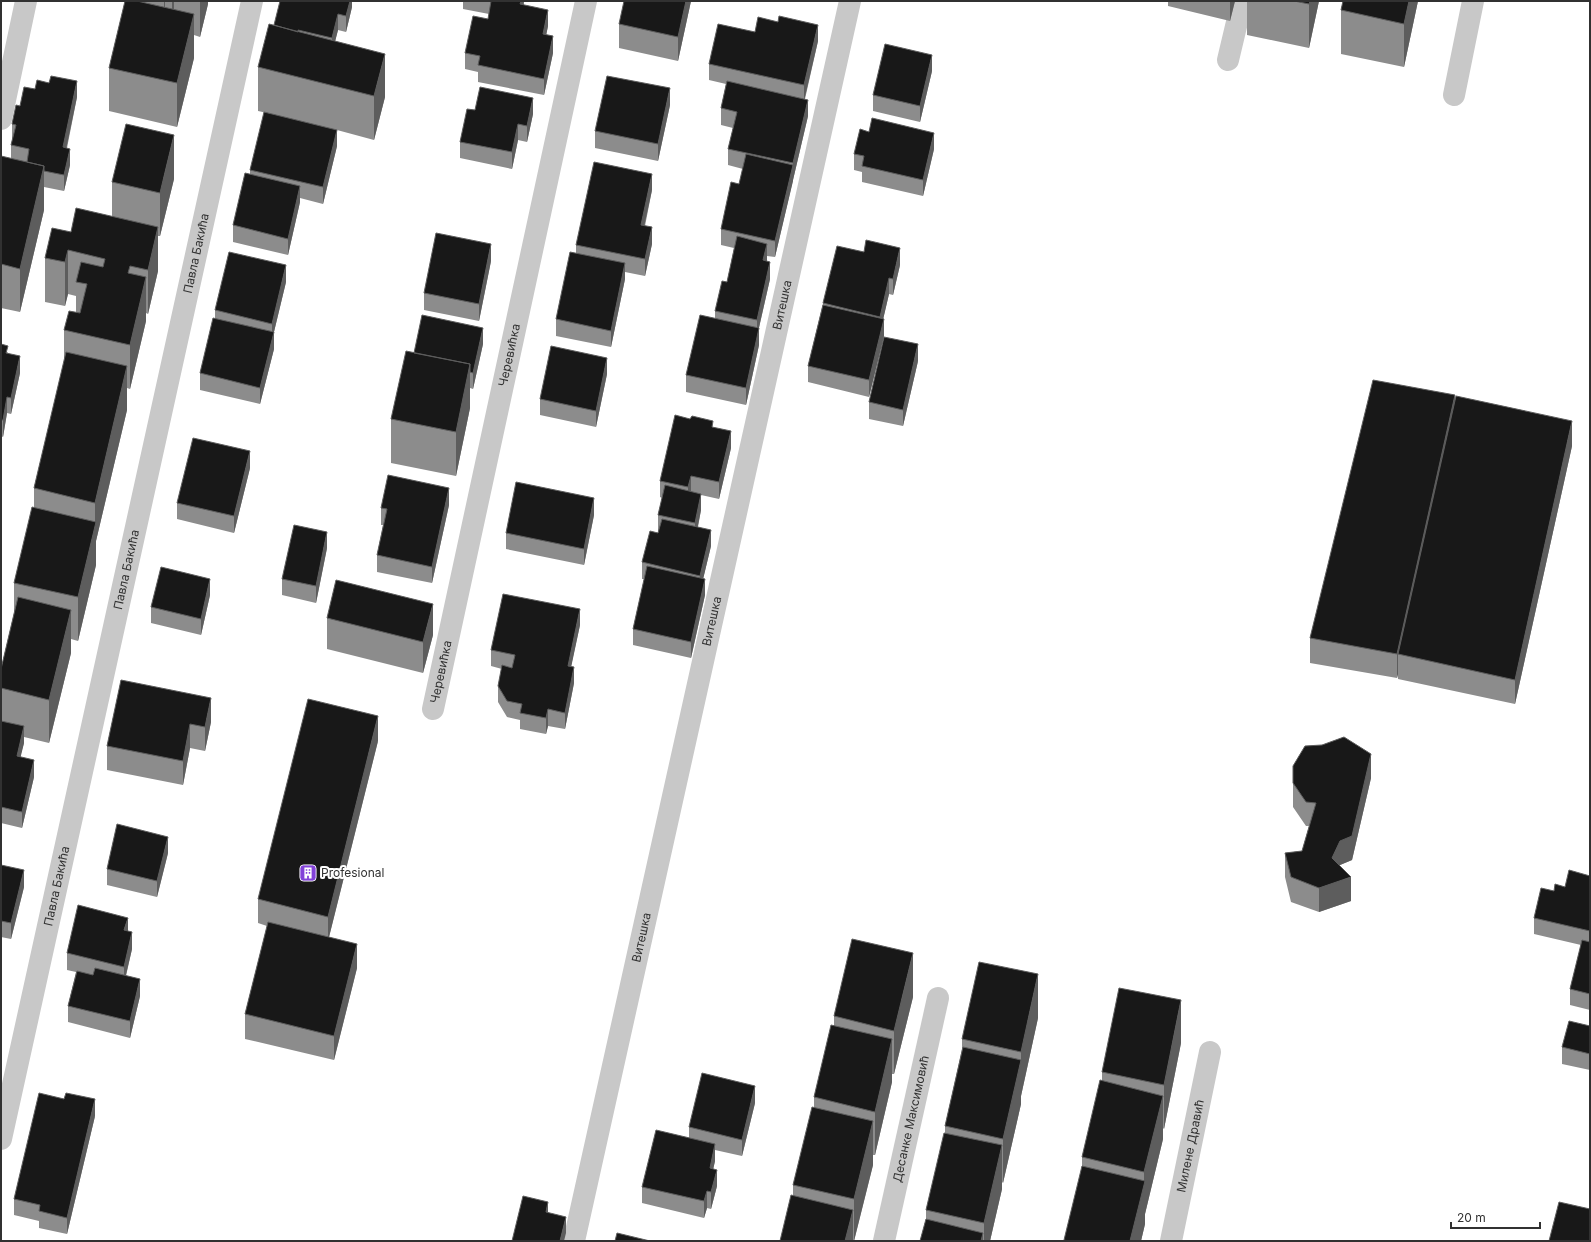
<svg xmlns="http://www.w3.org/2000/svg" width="1591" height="1242" viewBox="0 0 1591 1242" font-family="Inter,sans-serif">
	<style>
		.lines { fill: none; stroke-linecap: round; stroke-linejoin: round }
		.minor { stroke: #c8c8c8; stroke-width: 22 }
		.wall { fill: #8c8c8c }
		.shaded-wall { fill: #5d5d5d }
		.building { fill: #181818; stroke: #5d5d5d }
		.labels { text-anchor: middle; stroke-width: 4; stroke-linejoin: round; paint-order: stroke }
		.street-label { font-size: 12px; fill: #313131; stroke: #fff }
		.poi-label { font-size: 12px; fill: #313131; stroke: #fff; text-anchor: start }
	</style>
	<rect width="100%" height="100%" fill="#fff"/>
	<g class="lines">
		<g class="minor">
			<path d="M1228,60L1242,1"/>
			<path d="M1454,95L1473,1"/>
			<path d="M1,119L26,1"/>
			<path id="s1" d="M433,709L586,1"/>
			<path id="s2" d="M1,1139L252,1"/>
			<path id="s3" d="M574,1241L850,1"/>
			<path id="s4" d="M884,1241L938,998"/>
			<path id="s5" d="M1171,1241L1210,1052"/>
		</g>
	</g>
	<path class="wall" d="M125,1H208V4L200,37L194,35V58L177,127L109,111V68Z
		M352,1V7L346,32L338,30L335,41L385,97L374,140L337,130V146L323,204L300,198V202L288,255L233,242V225L250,174V170L272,114L258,111V67L274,25Z
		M463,1H524V5L548,26L546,35L553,53L544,95L478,82V72L465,69V53L488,19L489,14L463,9Z
		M691,1L678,61L619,48V24Z
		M1168,1H1235L1230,21L1168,6Z
		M1247,1H1319L1309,48L1247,35Z
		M1343,1H1418L1404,67L1341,54V10Z
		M755,32L818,41L805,99L808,116L793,180L775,257L767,256V261L770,279L759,328V345L746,405L686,392V375L715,319V311L727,282L734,248L721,245V229L739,184L743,169L728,165V149L733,128L721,125V108L726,84L709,80V64Z
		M932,71L920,122L873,111V95Z
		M77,97L67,148L70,165L64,191L44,187V210L20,312L1,308V158L11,159V145L12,141V124L20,106Z
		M670,105L658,161L595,148V131Z
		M475,110L533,114L527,142L518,140L512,169L460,158V142Z
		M934,149L923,196L862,182V172L854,170V154Z
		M174,179L160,236H158V271L148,314L146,313V321L130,389L127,388V410L96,541V565L78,641L71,639V653L49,743L24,737V743L20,757L34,777L22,828L1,823V669L14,613V583L34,507V488L64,362V330L76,312V296L68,294L65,306L45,302V258L71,232L112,217V182Z
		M652,190L645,226L652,244L645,276L625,272V279L611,347L556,336V319L576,253V245Z
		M491,261L479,321L424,310V293Z
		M900,265L893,295L889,294L883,319L884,336L869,397L808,382V366L823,303Z
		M286,282L274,332V349L260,404L200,390V373L215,318V310Z
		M1,344L8,353L20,373L11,414L7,413L3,437L1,436Z
		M483,344L473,389L470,388V408L456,476L391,463V419L414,353Z
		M918,361L903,426L869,419V402Z
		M607,374L596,427L540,415V399Z
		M1455,399L1572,446L1515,704L1398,679V674L1397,678L1310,663V638Z
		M713,427L731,448L719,499L701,495V510L698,527L711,546L703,579L705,595L691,658L633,645V629L644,579H642V562L659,532H658V515L662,498L660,497V481Z
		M250,468L234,533L177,519V503Z
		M449,505L432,583L377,572V555L383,525H381V508Z
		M594,515L584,565L506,549V533Z
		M327,548L316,603L282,595V579Z
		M210,595L201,635L151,623V607Z
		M327,618L433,635L423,673L327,649Z
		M580,625L571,666L574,683L565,729L548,726L546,734L520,729V720L507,717L498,702V686L502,669L491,666V650Z
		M121,680L211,722L205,751L190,748L183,785L107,770V746Z
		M378,741L329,937L357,968L334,1060L245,1039V1014L267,926L258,923V899Z
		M1293,766L1371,778L1352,860L1340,865L1339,866L1351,901L1319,912L1291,902L1285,877V853L1302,851L1309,826H1306L1293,807Z
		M168,853L157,897L107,885V869Z
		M1,865L24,887L11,939L1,937Z
		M1590,876V1010L1570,1005V989L1581,945L1534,934V918L1554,891L1565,887Z
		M128,931L132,949L126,976L140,996L130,1038L68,1022V1006L76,972L67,970V953Z
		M913,997L894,1074H892V1082L875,1155H873V1165L854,1241H780L793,1196V1185L814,1108V1097L834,1025V1016Z
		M1038,1018L1021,1096V1095V1104L1003,1183L1002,1182V1189L990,1241H920L926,1219V1210L945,1133V1126L962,1049V1039Z
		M1590,1026V1070L1562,1064V1047Z
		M1181,1043L1164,1129L1163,1128V1139L1145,1214V1224L1141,1241H1064L1082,1169V1157L1102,1081V1072Z
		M755,1103L742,1156L715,1150V1161L713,1169L717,1186L711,1209L707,1208L704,1218L642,1203V1187L689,1138V1127Z
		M95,1116L67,1234L39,1228V1221L14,1215V1199Z"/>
	<path class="shaded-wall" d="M164,1H165V38L164,42Z
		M172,1H174V31L172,40Z
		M200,1H208V4L200,37Z
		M350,1H352V7L346,32V16Z
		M521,1H524L520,21V4Z
		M686,1H691L678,61V37Z
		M1230,1H1235L1230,21Z
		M1310,1H1319L1309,48V4Z
		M1409,1H1418L1404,67V24Z
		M548,10V26L543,51V34Z
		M194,14V58L177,127V83Z
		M338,14V30L332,54V38Z
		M818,25V41L804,101V85Z
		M553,36V53L544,95V79Z
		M385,54V97L374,140V96Z
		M932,55V71L920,122V106Z
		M77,81V97L63,164V147Z
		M670,88V105L658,161V144Z
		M533,98V114L527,142V126Z
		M808,100V116L793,180V163Z
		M518,124V140L512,169V152Z
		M337,130V146L323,204V187Z
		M934,133V149L923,196V180Z
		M174,135V179L160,236V193Z
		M70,149V165L64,191V175Z
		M793,165V181L775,257V241Z
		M44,166V210L20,312V269Z
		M652,174V190L641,241V225Z
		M300,186V202L288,255V239Z
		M158,227V271L148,314V270Z
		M652,227V244L645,276V259Z
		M491,244V261L479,321V304Z
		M767,244V260L763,277V260Z
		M900,248V265L893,295V279Z
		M68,250V294L65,306V262Z
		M770,262V279L757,336V320Z
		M625,263V279L611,347V331Z
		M286,265V282L272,340V324Z
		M146,277V321L130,389V345Z
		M889,278V294L880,333V317Z
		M884,319V336L869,397V380Z
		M483,328V344L473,389V373Z
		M759,328V345L746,405V388Z
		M274,332V349L260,404V388Z
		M918,344V361L903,426V410Z
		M20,356V373L11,414V398Z
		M607,358V374L596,427V411Z
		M470,364V408L456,476V432Z
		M127,366V410L96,541V565L78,641V597L95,526V503Z
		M1455,395V419L1398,654V674L1397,678V654Z
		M7,397V413L3,437V420Z
		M1572,421V446L1515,704V680Z
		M731,431V448L719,499V482Z
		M250,451V468L234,533V516Z
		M691,476V493L688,503V487Z
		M449,488V505L432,583V567Z
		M701,494V510L695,540V523Z
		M594,498V515L584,565V549Z
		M711,530V546L700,592V576Z
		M327,532V548L316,603V586Z
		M210,579V595L201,635V619Z
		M705,579V595L691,658V642Z
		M433,604V635L423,673V642Z
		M580,609V625L568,682V666Z
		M71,610V653L49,743V700Z
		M574,667V683L565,729V713Z
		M211,698V722L205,751V727Z
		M548,709V726L546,734V718Z
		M378,716V741L328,941V917Z
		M190,724V748L183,785V761Z
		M24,726V743L17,772V756Z
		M1371,754V778L1352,860L1340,865L1332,883V858L1340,841Z
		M34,760V777L22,828V812Z
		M168,837V853L157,897V881Z
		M24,870V887L11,939V923Z
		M1351,877V901L1319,912V888Z
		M128,918V934L124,930Z
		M132,932V949L124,983V967Z
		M357,944V968L334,1060V1036Z
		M913,953V997L894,1074V1031Z
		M1038,974V1018L1021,1096V1052Z
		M140,979V996L130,1038V1021Z
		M1181,1000V1043L1164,1129V1085Z
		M892,1039V1082L875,1155V1112Z
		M1021,1060V1104L1003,1183V1139Z
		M755,1086V1103L742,1156V1140Z
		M1163,1096V1139L1145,1214V1224L1141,1241H1130L1144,1182V1172Z
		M95,1099V1116L67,1234V1218Z
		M873,1121V1165L854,1241V1199Z
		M715,1144V1161L710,1184V1168Z
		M1002,1145V1189L990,1241H984V1223Z
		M717,1170V1186L711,1209V1192Z
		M707,1191V1208L704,1218V1201Z
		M548,1202V1218L546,1212Z
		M853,1210V1241H845Z
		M566,1217V1233L564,1241H560Z
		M983,1233V1241H981Z"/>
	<path class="building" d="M125,1H137L194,14L177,83L109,68Z
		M280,1H350L346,16L338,14L332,38L298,30V32L274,25Z
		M491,1H521L520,4L548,10L543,34L553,36L544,79L478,65L480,56L465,53L473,16L488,19Z
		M624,1H686L678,37L619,24Z
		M1294,1H1310L1309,4Z
		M1343,1H1409L1404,24L1341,10Z
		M779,16L818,25L804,85L709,64L718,24L755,32L758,17L778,22Z
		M269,24L385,54L374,96L258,67Z
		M885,44L932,55L920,106L873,95Z
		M51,76L77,81L63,147L70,149L64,175L44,171V166L27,162L29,149L11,145L16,125L12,124L16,105L20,106L24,87L35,89L37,80L49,83Z
		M607,76L670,88L658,144L595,131Z
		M727,81L808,100L793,163L728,149L737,112L721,108Z
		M480,87L533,98L527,126L518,124L512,152L460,142L467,109L475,110Z
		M264,112L337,130L323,187L250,170Z
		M872,118L934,133L923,180L862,166L864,156L854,154L860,129L869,132Z
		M126,124L174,135L160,193L112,182Z
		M746,154L793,165L775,241L721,229L731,182L739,184Z
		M1,156L44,166L20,269L1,264Z
		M594,162L652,174L641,225L652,227L645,259L576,245Z
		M245,173L300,186L288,239L233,225Z
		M76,208L158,227L148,270L130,266L128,273L146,277L130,345L64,330L69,311L80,313L87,284L76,282L81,262L103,267L105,259L68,250L65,262L45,258L52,228L71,232Z
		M436,233L491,244L479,304L424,293Z
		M737,236L767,244L763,260L770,262L757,320L715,311L722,281L727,282Z
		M866,240L900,248L893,279L889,278L880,317L823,303L837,246L864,252Z
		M229,252L286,265L272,324L215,310Z
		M570,252L625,263L611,331L556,319Z
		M823,305L884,319L869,380L808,366Z
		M422,315L483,328L473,373L470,372V364L414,353Z
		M700,315L759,328L746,388L686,375Z
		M213,318L274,332L260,388L200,373Z
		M884,337L918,344L903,410L869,402Z
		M1,344L8,346L6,353L20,356L11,398L7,397L3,420H1Z
		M551,346L607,358L596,411L540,399Z
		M406,351L470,364L456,432L391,419Z
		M66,352L127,366L95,503L34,488Z
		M1373,380L1455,395L1397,654L1310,638Z
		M1456,396L1572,421L1515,680L1398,654Z
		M675,415L690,419L692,416L713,421L712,427L731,431L719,482L691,476L688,487L660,481Z
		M193,438L250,451L234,516L177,503Z
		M388,475L449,488L432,567L377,555L387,509L381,508Z
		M516,482L594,498L584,549L506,533Z
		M665,485L701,494L695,523L658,515Z
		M32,507L96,522L78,597L14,583Z
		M662,519L711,530L700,576L642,562L650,531L658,533Z
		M294,525L327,532L316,586L282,579Z
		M647,566L705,579L691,642L633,629Z
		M161,567L210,579L201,619L151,607Z
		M336,580L433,604L423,642L327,618Z
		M503,594L580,609L568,666L574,667L565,713L548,709L546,718L520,713L522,704L507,701L498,686L502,665L512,668L515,655L491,650Z
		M18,597L71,610L49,700L1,688V669Z
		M121,680L211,698L205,727L190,724L183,761L107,746Z
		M308,699L378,716L328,917L258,899Z
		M1,721L24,726L17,756L34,760L22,812L1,807Z
		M1344,737L1371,754L1352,836L1340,841L1332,858L1351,877L1319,888L1291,877L1285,853L1302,851L1316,803L1306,802L1293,783V766L1305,746L1322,745Z
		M117,824L168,837L157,881L107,869Z
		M1,865L24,870L11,923L1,921Z
		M1569,870L1590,876V931L1534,918L1541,888L1554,891L1555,884L1565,887Z
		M78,905L128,918L124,930L132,932L124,967L67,953Z
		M268,922L357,944L334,1036L245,1014Z
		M852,939L913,953L894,1031L834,1016Z
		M1582,940L1590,942V994L1570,989Z
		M979,962L1038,974L1021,1052L962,1039Z
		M95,968L140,979L130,1021L68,1006L77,971L93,975Z
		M1119,988L1181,1000L1164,1085L1102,1072Z
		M1569,1021L1590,1026V1054L1562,1047Z
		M831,1025L892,1039L875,1112L814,1097Z
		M963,1047L1021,1060L1003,1139L945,1126Z
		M702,1073L755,1086L742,1140L689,1127Z
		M1100,1080L1163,1096L1144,1172L1082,1157Z
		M39,1093L64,1099L66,1093L95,1099L67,1218L39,1211L40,1205L14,1199Z
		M812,1107L873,1121L854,1199L793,1185Z
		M656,1130L715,1144L710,1168L717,1170L711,1192L707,1191L704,1201L642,1187Z
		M944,1133L1002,1145L984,1223L926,1210Z
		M1082,1166L1145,1181L1130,1241H1068L1064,1240Z
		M791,1195L853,1210L845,1241H780Z
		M523,1196L548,1202L546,1212L566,1217L560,1241H512Z
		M1559,1202L1590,1209V1241H1549Z
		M926,1219L983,1233L981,1241H920Z
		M617,1233L650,1241H615Z"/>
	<defs>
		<g id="building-square" transform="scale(0.9)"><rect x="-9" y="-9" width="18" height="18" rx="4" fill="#8242d8" stroke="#fff"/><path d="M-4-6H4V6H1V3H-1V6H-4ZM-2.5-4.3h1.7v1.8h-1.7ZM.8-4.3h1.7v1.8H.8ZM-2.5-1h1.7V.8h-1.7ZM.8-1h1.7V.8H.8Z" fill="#fff"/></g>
	</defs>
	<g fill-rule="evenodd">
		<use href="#building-square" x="308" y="873"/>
	</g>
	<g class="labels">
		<g class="street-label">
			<text dy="4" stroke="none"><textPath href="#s2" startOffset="907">Павла Бакића</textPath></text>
			<text dy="4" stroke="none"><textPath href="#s3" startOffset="959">Витешка</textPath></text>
			<text dy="4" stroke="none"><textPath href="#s1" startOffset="362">Черевићка</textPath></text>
			<text dy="4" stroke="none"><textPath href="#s2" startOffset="583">Павла Бакића</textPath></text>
			<text dy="4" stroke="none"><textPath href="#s3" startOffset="635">Витешка</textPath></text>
			<text dy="4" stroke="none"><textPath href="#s1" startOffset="38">Черевићка</textPath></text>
			<text dy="4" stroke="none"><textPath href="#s2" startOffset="259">Павла Бакића</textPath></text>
			<text dy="4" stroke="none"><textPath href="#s3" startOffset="311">Витешка</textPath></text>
			<text dy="4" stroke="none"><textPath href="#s4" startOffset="125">Десанке Максимовић</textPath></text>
			<text dy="4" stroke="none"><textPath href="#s5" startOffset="97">Милене Дравић</textPath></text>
		</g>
		<g class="poi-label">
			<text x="321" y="877">Profesional</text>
		</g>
	</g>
	<rect width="1591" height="1242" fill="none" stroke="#313131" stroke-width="4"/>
	<path d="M1451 1222v6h89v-6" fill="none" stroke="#313131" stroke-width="2"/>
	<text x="1457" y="1222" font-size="12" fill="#313131" stroke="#ffffff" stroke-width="3" paint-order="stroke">20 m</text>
</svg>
